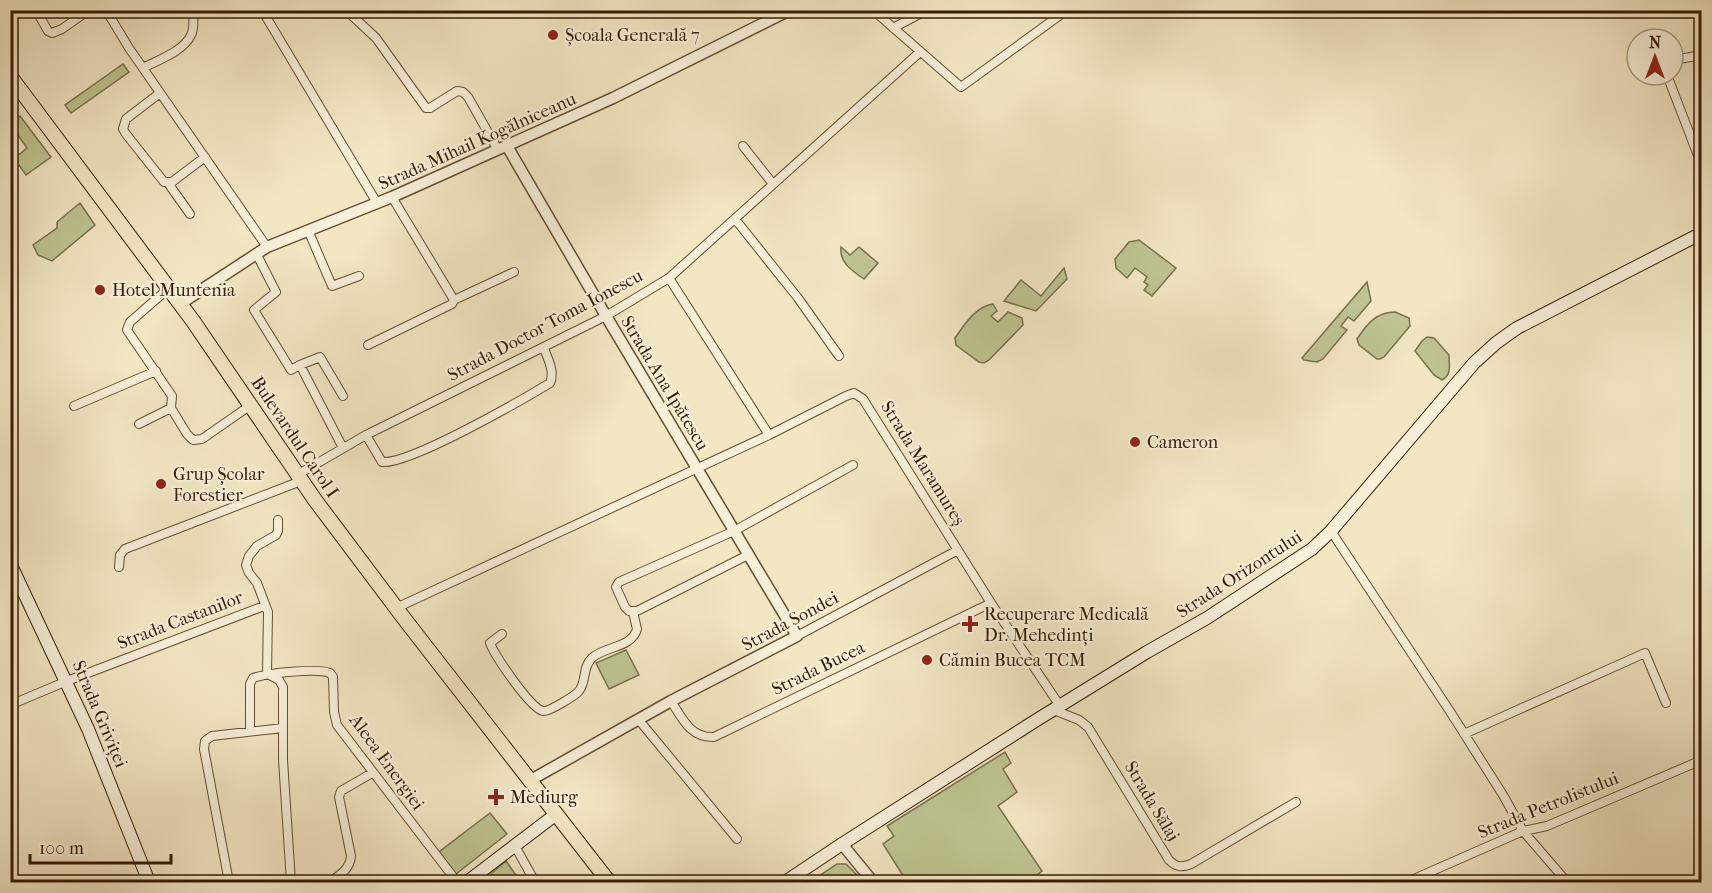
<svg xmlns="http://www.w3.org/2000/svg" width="1712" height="893" viewBox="0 0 1712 893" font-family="'IM FELL French Canon',serif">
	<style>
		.green { fill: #bec492; stroke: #7a704b; stroke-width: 1.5 }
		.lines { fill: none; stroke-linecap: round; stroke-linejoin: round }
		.minor-casing { stroke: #654e34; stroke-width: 10 }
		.tertiary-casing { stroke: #654e34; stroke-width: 13 }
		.secondary-casing { stroke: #361c04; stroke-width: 14 }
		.primary-casing { stroke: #361c04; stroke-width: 16 }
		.minor { stroke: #f7efd8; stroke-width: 8 }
		.tertiary { stroke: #f7efd8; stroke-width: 10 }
		.secondary { stroke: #f7efd8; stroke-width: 12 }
		.primary { stroke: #f2e6c3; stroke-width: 14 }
		.poi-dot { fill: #8f2418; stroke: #f7efd8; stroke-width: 2 }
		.labels { text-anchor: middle; stroke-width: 4.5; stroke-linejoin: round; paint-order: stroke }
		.poi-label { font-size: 18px; fill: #361c04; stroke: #f7efd8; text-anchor: start }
		.street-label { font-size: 18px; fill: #361c04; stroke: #f7efd8 }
	</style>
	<rect width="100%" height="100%" fill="#f2e6c3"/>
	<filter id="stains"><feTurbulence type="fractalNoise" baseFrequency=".00333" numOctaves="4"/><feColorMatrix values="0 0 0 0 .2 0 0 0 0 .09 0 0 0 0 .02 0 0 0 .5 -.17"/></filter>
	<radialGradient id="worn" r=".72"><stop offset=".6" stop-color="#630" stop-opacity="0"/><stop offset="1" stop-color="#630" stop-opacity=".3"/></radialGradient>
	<path class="green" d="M123,64L129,72L71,113L65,105Z
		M20,116L51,157L26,175L19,165L11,171V161L27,148L11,125V123Z
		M80,203L95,225L52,261L38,255L33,245L57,228V222Z
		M1139,240L1176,268L1152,296L1144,290L1148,285L1144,282L1147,277L1135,268L1127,278L1116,268L1115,259L1129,242Z
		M841,247L850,255L859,247L878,263L864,279C852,271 839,262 841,247Z
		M1064,268L1067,279L1036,311L1004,301L1021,280L1041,296Z
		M1367,282L1371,301L1354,321L1348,317L1341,326L1347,330L1323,359L1317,362L1304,360L1302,358Z
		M993,304L997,311L991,316L998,322L1008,312L1022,318L1023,325L989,360L984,363L979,362L956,345L955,338C964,325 976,306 993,304Z
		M1395,312L1409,318L1410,326L1384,357L1380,359H1377L1359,345L1357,339C1367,324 1376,312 1395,312Z
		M1427,337L1434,338L1449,355C1449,365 1452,375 1442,380L1434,375L1415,351L1422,341Z
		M626,650L639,675L609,689L596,663Z
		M1005,752L1011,763L1003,769L1017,792L998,806L1042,871L1031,880L1032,882H907L883,844L894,836L887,826Z
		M490,813L507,834L456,874L439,852Z
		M506,861L518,878L513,882H481Z
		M837,864H846L864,882H810Z"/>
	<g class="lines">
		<g class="minor-casing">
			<path id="minor" d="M36,10L48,31L52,33L62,29L89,10
				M106,10L129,48L267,247
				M262,10L377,203
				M346,10L376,38L426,108H430L457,91L463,92L468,97L498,150
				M873,10L961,87L1067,10
				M893,28L927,10
				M1673,60L1702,55
				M143,68C158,60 184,51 191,35C195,28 193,18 193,10
				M1667,75L1702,166
				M160,93L126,119L123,129L126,134L164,182H172L205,157
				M743,146L773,184
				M168,183L190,214
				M392,197L454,300
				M735,219L798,298L839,356
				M308,230L332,286L359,276
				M256,253L276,292L254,310L291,370L300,365L343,448
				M669,278L769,435
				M169,288L130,322L127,330L172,396L171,408L187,434L193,440L202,439L251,405
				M368,345L452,304L454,300L514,272
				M300,365L320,357L343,396
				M74,406L156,371
				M139,424L171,408
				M366,435L382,462C409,465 522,400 550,383C555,371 548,360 544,348
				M297,475L366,435L606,316L669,278L920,52
				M1331,531L1451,713L1503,795L1523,831L1567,882
				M748,555L637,611H629L625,607L616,587L619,582L734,531L853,465
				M119,567L120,555L125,549L301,481
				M396,608L769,435L846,396L854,393L863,399L991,603L1060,706
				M502,634L490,643C495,656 530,708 543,711C549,712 576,695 579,691C587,681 582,667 592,658C605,646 632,648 637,629L633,612
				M797,636L958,550
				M267,674L268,612L257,583L249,573L246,565L249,556L257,546L276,535L278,531V520
				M268,674L279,680L283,687V760L291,882
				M671,701C682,718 690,738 714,737L991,603
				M10,705L67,681L264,606
				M1054,710L1079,720L1088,727L1169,860C1176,867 1181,868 1191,864L1296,802
				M638,719L737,839
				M250,730V684L253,678C267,673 317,668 330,673L333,677L334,712L337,725L457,882
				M1464,734L1645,653L1666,703
				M515,846L535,882
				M229,882L204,749L205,741L212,736L283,728
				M330,882C340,875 350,869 351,856L339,797L341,791L372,773
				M1407,882L1523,831L1547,826L1702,760"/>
		</g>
		<g class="tertiary-casing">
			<path id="tertiary" d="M507,146L606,316L797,636L671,701L529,781
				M180,304L267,247L392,197L613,98L790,10
				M842,844L873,882"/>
		</g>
		<g class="secondary-casing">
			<path id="secondary" d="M10,563L88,729L149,882
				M467,882L555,815
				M785,882L842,844L1035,721L1147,652L1207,618L1312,549L1331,531L1474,363L1496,343L1517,328L1702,233"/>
		</g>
		<g class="primary-casing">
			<path id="primary" d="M10,76L193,321L315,500L406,621L609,882"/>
		</g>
		<use href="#minor" class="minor"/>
		<use href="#tertiary" class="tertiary"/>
		<use href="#secondary" class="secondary"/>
		<use href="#primary" class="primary"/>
	</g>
	<g class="poi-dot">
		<circle cx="553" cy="35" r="6"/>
		<circle cx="100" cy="290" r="6"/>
		<circle cx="1135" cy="442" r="6"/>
		<circle cx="161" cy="484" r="6"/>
		<path d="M967 615h6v6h6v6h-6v6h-6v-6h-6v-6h6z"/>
		<circle cx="927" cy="660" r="6"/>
		<path d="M493 788h6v6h6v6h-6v6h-6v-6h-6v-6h6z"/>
	</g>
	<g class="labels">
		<g class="poi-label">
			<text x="565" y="41">Școala Generală 7</text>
			<text x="112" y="296">Hotel Muntenia</text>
			<text x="1147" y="448">Cameron</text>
			<text x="173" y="480">Grup Școlar<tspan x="173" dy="21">Forestier</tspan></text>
			<text x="984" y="620">Recuperare Medicală<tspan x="984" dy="21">Dr. Mehedinți</tspan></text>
			<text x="939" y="666">Cămin Bucea TCM</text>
			<text x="510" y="803">Mediurg</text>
		</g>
		<g class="street-label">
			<text transform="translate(477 141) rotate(-24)" y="6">Strada Mihail Kogălniceanu</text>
			<text transform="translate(545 325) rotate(-28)" y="6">Strada Doctor Toma Ionescu</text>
			<text transform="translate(665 383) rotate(59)" y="6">Strada Ana Ipătescu</text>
			<text transform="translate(295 437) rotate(56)" y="6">Bulevardul Carol I</text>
			<text transform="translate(923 463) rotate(58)" y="6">Strada Maramureș</text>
			<text transform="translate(1239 574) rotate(-33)" y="6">Strada Orizontului</text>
			<text transform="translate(180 620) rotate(-21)" y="6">Strada Castanilor</text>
			<text transform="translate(790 621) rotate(-28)" y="6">Strada Sondei</text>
			<text transform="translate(818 668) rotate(-26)" y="6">Strada Bucea</text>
			<text transform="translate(100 714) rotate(67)" y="6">Strada Griviței</text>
			<text transform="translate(387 762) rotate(54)" y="6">Aleea Energiei</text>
			<text transform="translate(1152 801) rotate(59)" y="6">Strada Sălaj</text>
			<text transform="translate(1548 805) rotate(-22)" y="6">Strada Petrolistului</text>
		</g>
	</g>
	<rect width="1712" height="893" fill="none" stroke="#f2e6c3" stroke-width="36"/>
	<rect x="12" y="12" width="1688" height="869" fill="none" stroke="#361c04" stroke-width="3"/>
	<rect x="18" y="18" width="1676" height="857" fill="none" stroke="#361c04" stroke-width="1.5"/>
	<g transform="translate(1655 57)"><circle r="28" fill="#f7efd8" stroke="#aa9b83" stroke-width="1.5"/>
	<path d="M0-4.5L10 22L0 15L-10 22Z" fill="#8f2418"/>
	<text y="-9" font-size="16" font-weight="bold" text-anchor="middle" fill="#361c04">N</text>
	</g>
	<path d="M30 854v9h141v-9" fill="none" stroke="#361c04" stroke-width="3"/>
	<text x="39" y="854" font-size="18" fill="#361c04" stroke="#f7efd8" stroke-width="4.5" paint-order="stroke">100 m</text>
	<rect width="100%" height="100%" filter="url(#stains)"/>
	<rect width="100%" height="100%" fill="url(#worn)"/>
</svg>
